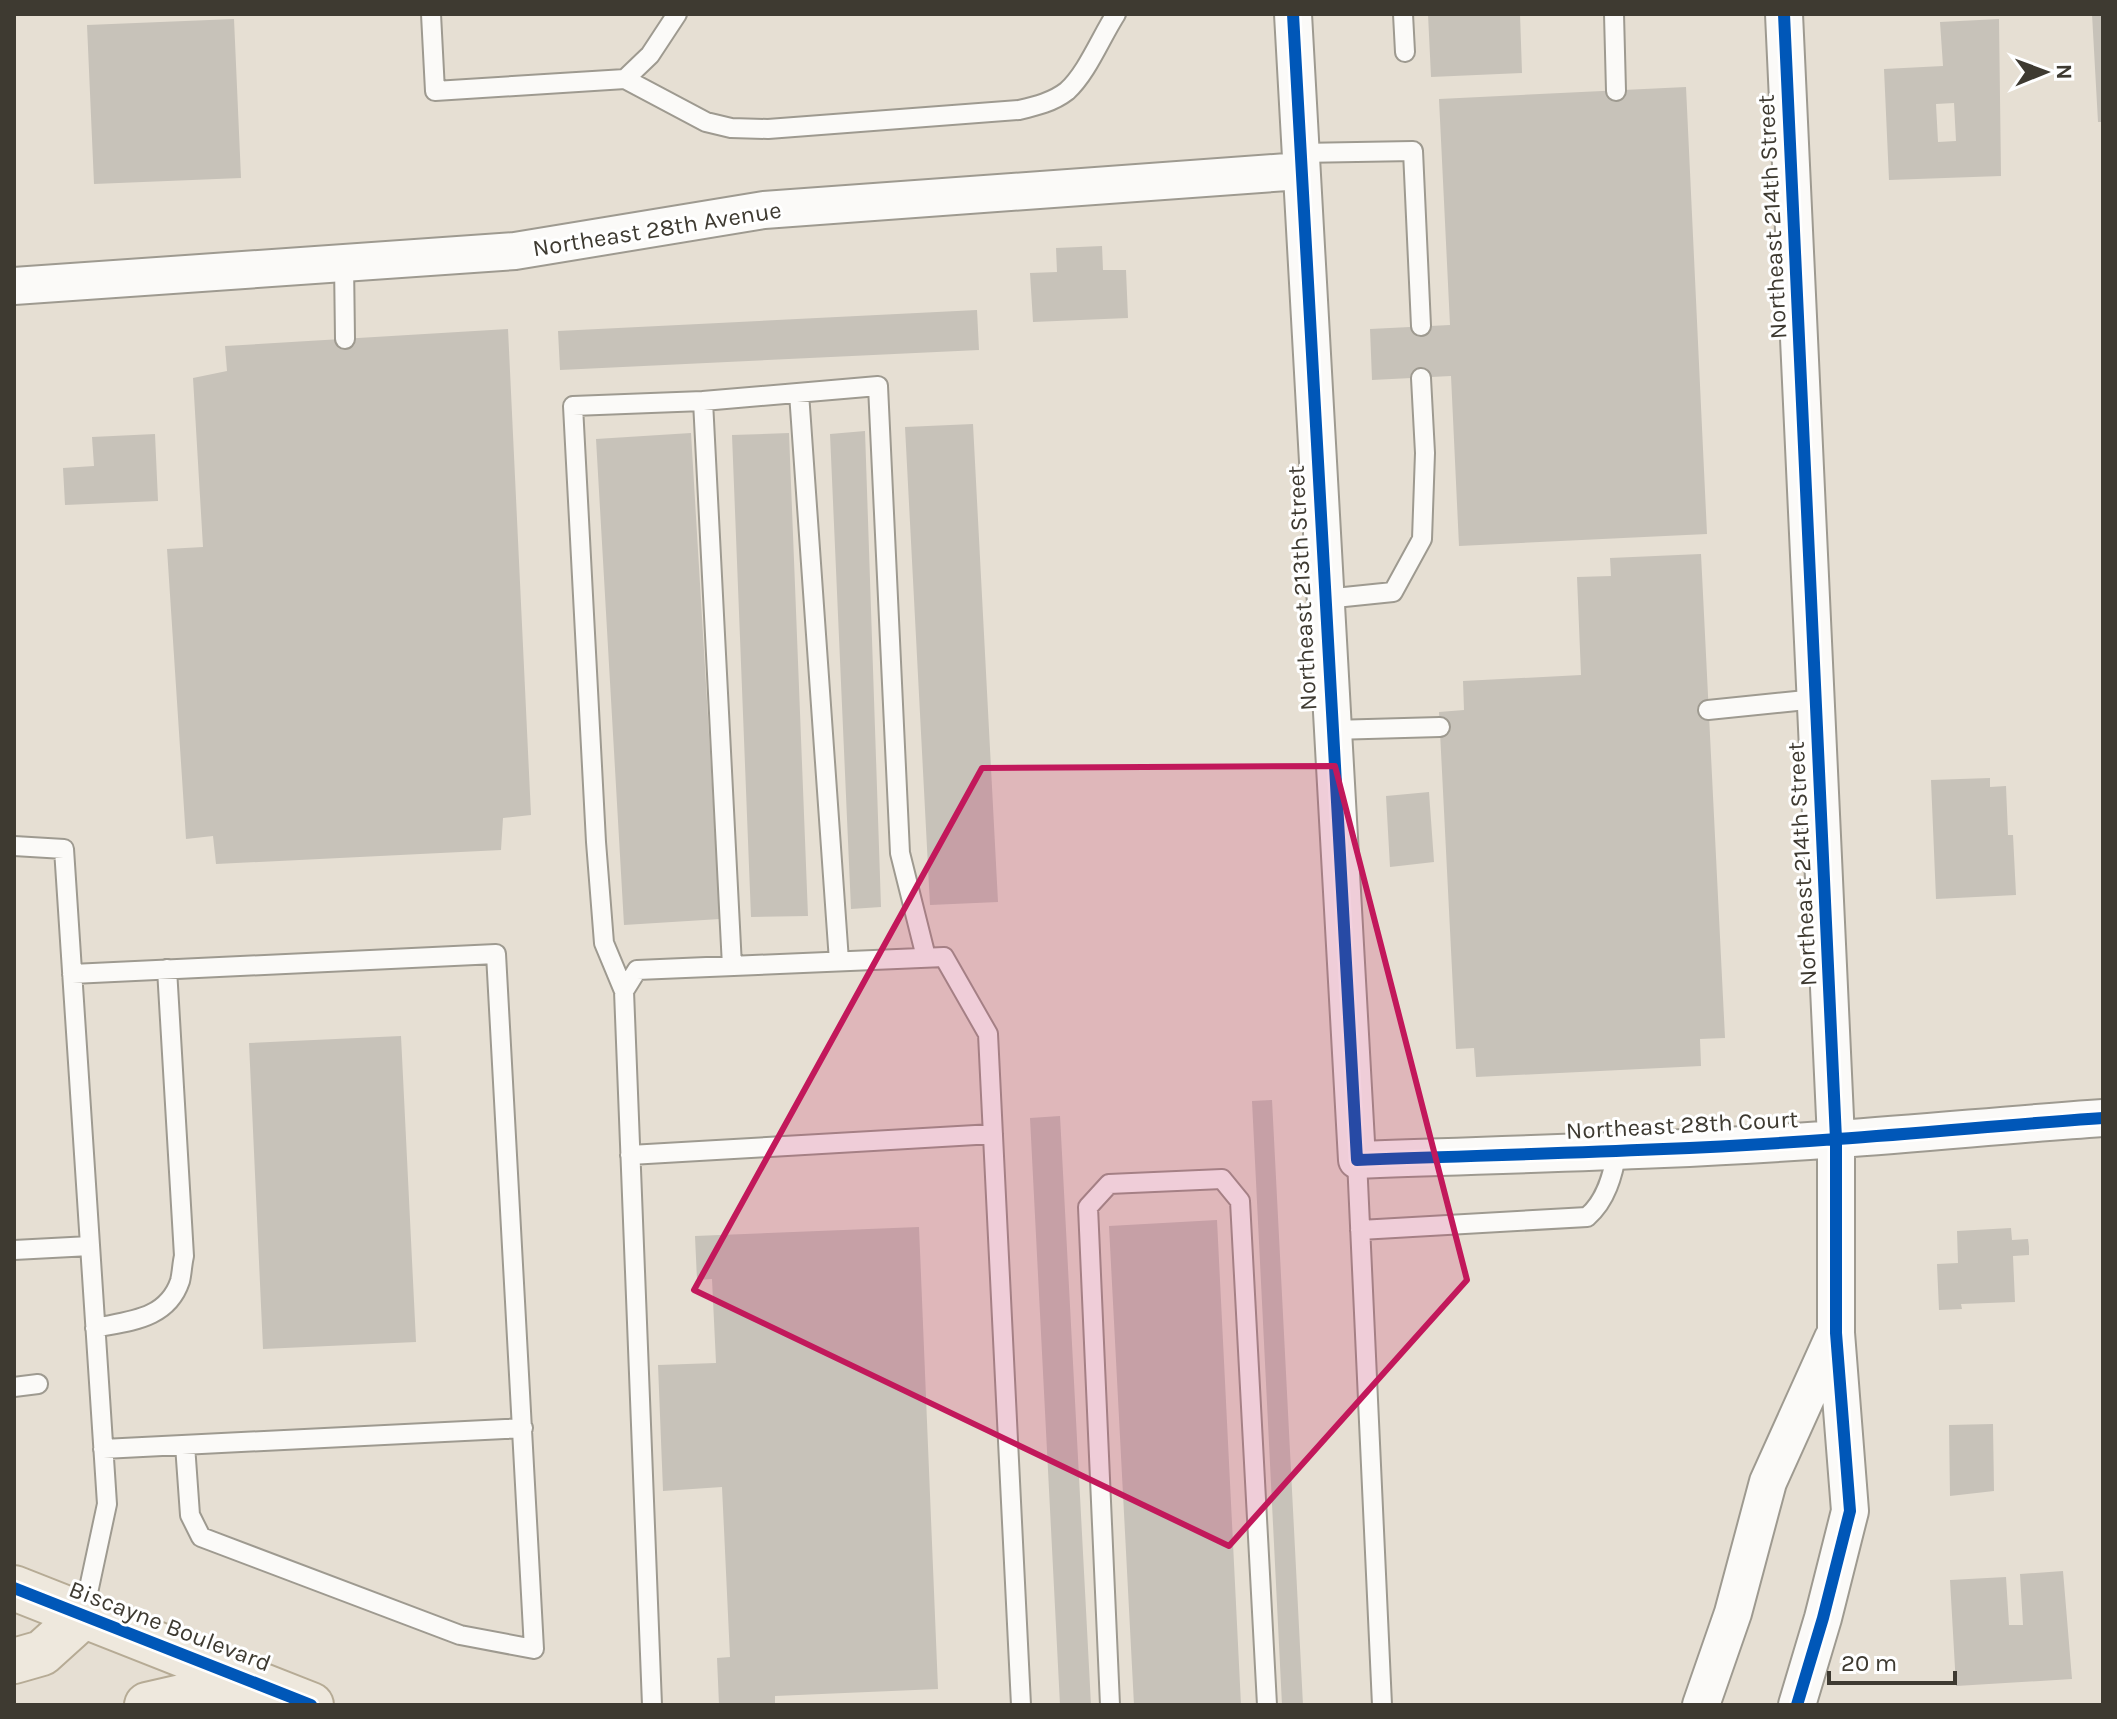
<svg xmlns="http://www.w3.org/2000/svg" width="2117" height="1719" viewBox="0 0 2117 1719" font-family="Karla,sans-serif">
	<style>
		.building { fill: #c7c2b9; fill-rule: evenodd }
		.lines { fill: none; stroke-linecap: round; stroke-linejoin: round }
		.lane-casing { stroke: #9e9a90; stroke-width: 22 }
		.street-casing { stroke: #9e9a90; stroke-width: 40 }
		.primary-casing { stroke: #b6ab95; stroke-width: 48 }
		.lane { stroke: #fbfaf8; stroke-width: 18 }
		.street { stroke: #fbfaf8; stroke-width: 36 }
		.primary { stroke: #eee8dd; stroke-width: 44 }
		.cycleway-casing { stroke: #fff; stroke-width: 17 }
		.cycleway { stroke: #0057b8; stroke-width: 12 }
		.marked { fill: #c2185b; fill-opacity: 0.2; stroke: #c2185b; stroke-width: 6; stroke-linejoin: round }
		.labels { text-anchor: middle; stroke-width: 6; stroke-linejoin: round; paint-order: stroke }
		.street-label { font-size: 24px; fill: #3e3a31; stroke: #fff }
	</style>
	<rect width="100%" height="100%" fill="#e6dfd3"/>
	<path class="building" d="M1428,14H1520L1522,73L1431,77Z
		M2092,14H2103V122H2098Z
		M234,19L241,178L94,184L87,25Z
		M1999,19L2001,176L1889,180L1884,69L1943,66L1940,22ZM1954,103L1956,141L1938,142L1936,104Z
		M1686,87L1707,534L1459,546L1451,376L1372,380L1370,329L1450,325L1439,99Z
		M1102,246L1103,270H1126L1128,318L1033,322L1030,273L1057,272L1056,248Z
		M977,310L979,350L560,370L558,331Z
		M508,329L531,815L503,818L501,850L216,864L213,836L186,839L167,549L203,547L193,378L227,371L225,346Z
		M973,424L998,902L930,905L905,427Z
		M865,431L881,907L851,909L830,434Z
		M691,433L720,919L624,925L596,439Z
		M789,433L808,916L751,917L732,435Z
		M155,434L158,501L65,505L63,468L94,466L92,437Z
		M1701,554L1725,1038L1700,1039L1701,1066L1476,1077L1474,1048L1456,1049L1439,712L1464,710L1463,681L1581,675L1577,577L1611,576L1610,558Z
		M1990,778V787L2006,786L2008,835H2013L2016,895L1936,899L1931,780Z
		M1429,792L1434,862L1390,867L1386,796Z
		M401,1036L416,1342L263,1349L249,1043Z
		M1272,1100L1303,1705H1282L1252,1101Z
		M1060,1116L1091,1705H1060L1030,1118Z
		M1217,1220L1241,1705H1134L1109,1226Z
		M919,1227L938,1689L775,1696V1705H719L717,1658L730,1657L722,1487L663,1491L658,1365L716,1363L712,1279L697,1280L695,1236Z
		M2011,1228L2012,1240L2028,1239L2029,1247V1255L2013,1256L2015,1302L1961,1304L1962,1309L1939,1310L1937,1264L1958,1263L1957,1231Z
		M1993,1424L1994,1491L1950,1496L1949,1425Z
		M2063,1571L2072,1679L1956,1686L1950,1580L2006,1577L2009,1625H2023L2020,1574Z"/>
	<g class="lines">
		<g class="lane-casing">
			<path id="lane" d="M431,14L435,91L625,79L650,55L677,14
				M1403,14L1405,52
				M1614,14L1616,91
				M625,79L706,122L731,128L768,129L1019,110C1036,106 1053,102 1067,91C1087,73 1101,37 1116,14
				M1300,153L1413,151L1421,326
				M344,263L345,339
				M799,393L839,961
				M1325,599L1393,592L1422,539L1425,453L1421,378
				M1708,710L1816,699
				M1332,730L1440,727
				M14,846L64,849L107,1504L83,1616
				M732,966L703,401L878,386L900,853L926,957
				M72,974L496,954L534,1649L460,1635L201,1537L190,1515L185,1445
				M624,991L604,943L596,842L573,406L703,401
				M630,1155L993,1134
				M1357,1160L1382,1705
				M1360,1230L1587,1217C1606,1201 1613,1175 1617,1151
				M14,1250L90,1246
				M95,1328C128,1321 167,1320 180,1281C182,1273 182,1264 184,1256L167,969
				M14,1387L38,1384
				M103,1449L523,1428
				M652,1705L624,991L637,970L944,957L988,1034L1021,1705
				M1110,1705L1088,1207L1109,1184L1222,1179L1240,1201L1267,1705"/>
		</g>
		<g class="street-casing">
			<path id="street" d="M1293,14L1357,1160C1517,1154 1677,1151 1837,1139C1926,1133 2014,1124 2103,1118
				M1784,14L1836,1139V1333L1850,1511L1823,1618L1797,1705
				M14,286L515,251L764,210L1301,171
				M1701,1705L1733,1613L1768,1482L1833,1338"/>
		</g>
		<g class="primary-casing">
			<path id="primary" d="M14,1588L311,1705
				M14,1661L42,1653L83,1616
				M147,1705L182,1697L267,1701"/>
		</g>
		<use href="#lane" class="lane"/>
		<use href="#street" class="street"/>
		<use href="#primary" class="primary"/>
		<g class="cycleway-casing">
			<path id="cycleway" d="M1293,14L1357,1160C1517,1154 1677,1151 1837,1139C1926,1133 2014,1124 2103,1118
				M1784,14L1836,1139V1333L1850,1511L1823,1618L1797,1705
				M14,1588L311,1705"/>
		</g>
		<use href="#cycleway" class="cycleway"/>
	</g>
	<path class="marked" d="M1335,766L1467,1280L1229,1546L694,1290L982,768Z"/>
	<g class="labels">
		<g class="street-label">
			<text transform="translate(1772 217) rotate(-93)" y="8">Northeast 214th Street</text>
			<text transform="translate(657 229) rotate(-9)" y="8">Northeast 28th Avenue</text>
			<text transform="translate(1302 588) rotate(-93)" y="8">Northeast 213th Street</text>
			<text transform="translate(1802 864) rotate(-93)" y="8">Northeast 214th Street</text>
			<text transform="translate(1682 1125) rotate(-3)" y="8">Northeast 28th Court</text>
			<text transform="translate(170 1626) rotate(21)" y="8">Biscayne Boulevard</text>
		</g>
	</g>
	<rect width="2117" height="1719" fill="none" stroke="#3e3a31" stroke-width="32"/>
	<g transform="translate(2045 72) rotate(89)" stroke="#ffffff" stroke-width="6" paint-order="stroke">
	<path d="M0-6L14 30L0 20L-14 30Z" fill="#3e3a31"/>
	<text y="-12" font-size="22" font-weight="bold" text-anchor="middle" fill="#3e3a31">N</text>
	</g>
	<path d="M1829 1671v12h126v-12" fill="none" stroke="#3e3a31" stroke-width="4"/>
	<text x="1841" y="1671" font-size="24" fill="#3e3a31" stroke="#ffffff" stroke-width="6" paint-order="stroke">20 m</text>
</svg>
